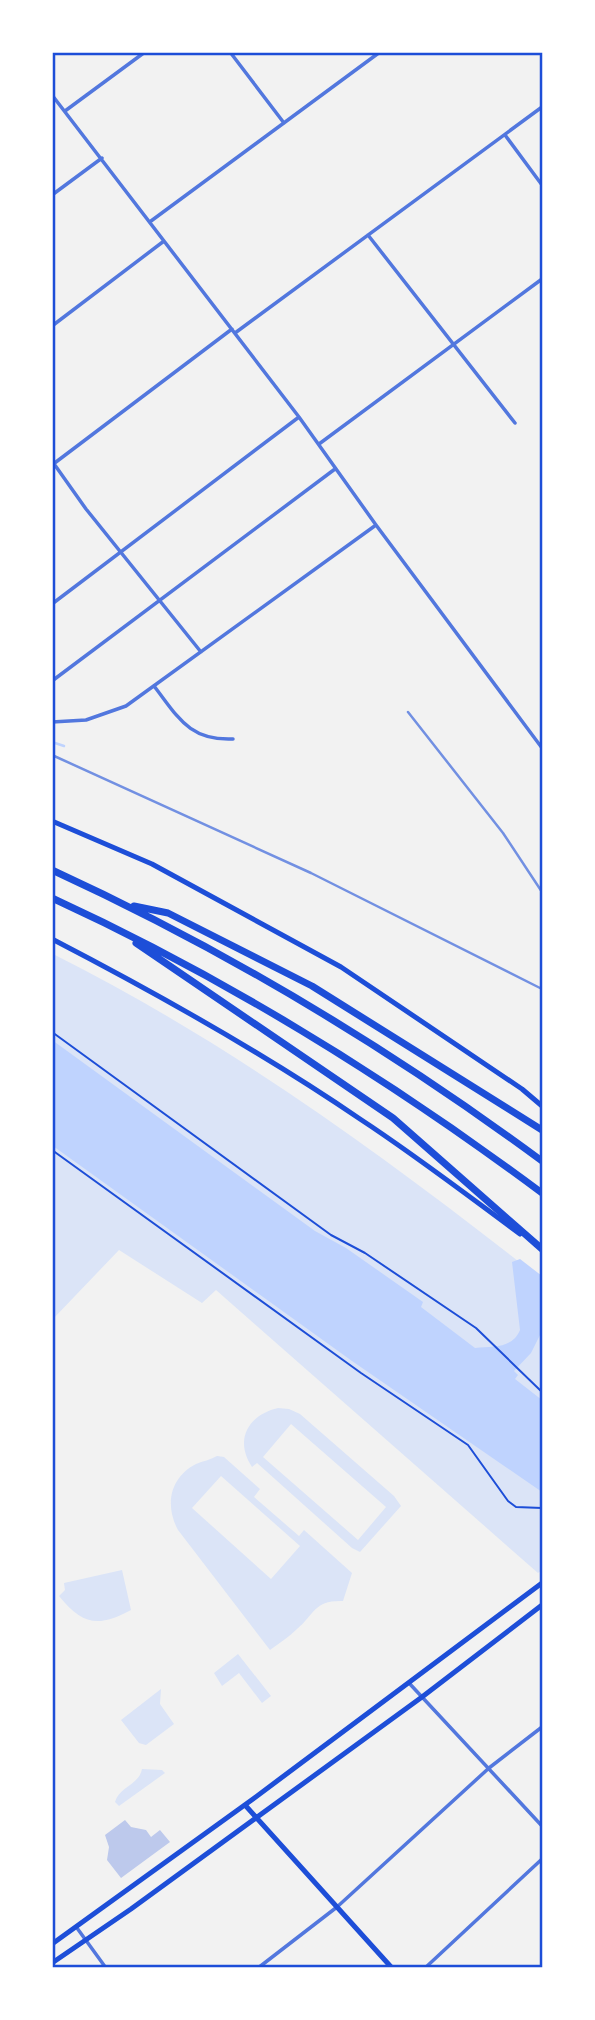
<svg xmlns="http://www.w3.org/2000/svg" width="595" height="2020" viewBox="0 0 595 2020" font-family="'Noto Sans',sans-serif">
	<style>
		.green { fill: #dbe4f7; fill-rule: evenodd }
		.water { fill: #bfd3fe }
		.lines { fill: none; stroke-linecap: round; stroke-linejoin: round }
		.stream { stroke: #bfd3fe; stroke-width: 2.5 }
		.building { fill: #bdc9ec }
		.path { stroke: #1d4ed8; stroke-width: 2 }
		.minor { stroke: #5277de; stroke-width: 3.5 }
		.secondary { stroke: #1d4ed8; stroke-width: 5 }
		.motorway { stroke: #1d4ed8; stroke-width: 7 }
		.rail { stroke: #7290e2; stroke-width: 2.5 }
		.neatline { fill: none; stroke: #1d4ed8; stroke-width: 2.5 }
	</style>
	<rect width="100%" height="100%" fill="#f2f2f2"/>
	<path class="green" d="M53,954C229,1042 389,1159 542,1280V1570L538,1573L216,1290L202,1303L119,1250L53,1319Z
		M278,1408L289,1409L300,1414L394,1496L401,1506L360,1552L352,1548L257,1463L252,1467C234,1440 248,1415 278,1408ZM291,1424L386,1507L358,1540L263,1457Z
		M217,1456L224,1457L260,1489L254,1497L299,1536L304,1530L352,1573L343,1601C314,1600 315,1614 297,1629C289,1637 279,1643 270,1650L178,1530C165,1506 169,1478 196,1464C203,1461 210,1460 217,1456ZM221,1476L300,1546L271,1579L192,1508Z
		M122,1570L131,1610C99,1627 83,1626 59,1596L65,1590L64,1583Z
		M238,1654L271,1696L262,1703L239,1673L222,1686L214,1673Z
		M161,1689L160,1704L174,1724L146,1745L139,1743L121,1720Z
		M142,1769L162,1770L165,1773L119,1806L115,1802C119,1787 139,1785 142,1769Z"/>
	<path class="water" d="M52,1040L315,1231L346,1248L423,1302L421,1307L475,1348C493,1346 512,1349 520,1330L512,1262L520,1259L542,1276V1331L531,1353L514,1371L518,1375L515,1379L542,1400V1492L352,1361L53,1146Z"/>
	<g class="lines">
		<path class="stream" d="M52,742L64,746"/>
	</g>
	<path class="building" d="M125,1820L131,1827L146,1830L151,1837L160,1830L170,1842L121,1878L107,1860L109,1847L105,1835Z"/>
	<g class="lines">
		<path class="path" d="M52,1032L331,1235L365,1253L476,1328L542,1392
			M52,1150L361,1373L468,1445L508,1501L516,1507L542,1508"/>
		<path class="minor" d="M230,52L284,123
			M52,95L299,417L376,525L542,748
			M65,111L145,52
			M505,135L542,185
			M52,195L102,158
			M151,221L380,52
			M368,235L515,423
			M52,326L164,241
			M235,333L542,107
			M319,444L542,279
			M52,461L86,509L201,652
			M52,465L232,329
			M52,604L299,417
			M52,681L335,469
			M154,686C178,717 189,741 233,739
			M52,722L86,720L126,706L376,525
			M409,1683L542,1826
			M77,1928L106,1968
			M258,1968L337,1907L489,1768L542,1727
			M425,1968L542,1859"/>
		<path class="secondary" d="M52,821L152,864L341,967L522,1089L542,1106
			M52,939C158,994 262,1052 360,1119C415,1155 467,1195 520,1234
			M245,1805L392,1968
			M52,1944L253,1799L542,1583
			M52,1963L131,1909L422,1697L542,1605"/>
		<path class="motorway" d="M52,870C226,950 389,1048 542,1161
			M52,898C226,978 389,1079 542,1193
			M134,906L168,913L312,986L542,1130
			M136,943L393,1118L542,1249"/>
		<path class="rail" d="M408,712L503,833L542,892
			M52,755L311,873L542,989"/>
	</g>
	<rect width="595" height="2020" fill="none" stroke="#ffffff" stroke-width="108"/>
	<rect x="54" y="54" width="487" height="1912" class="neatline"/>
</svg>
